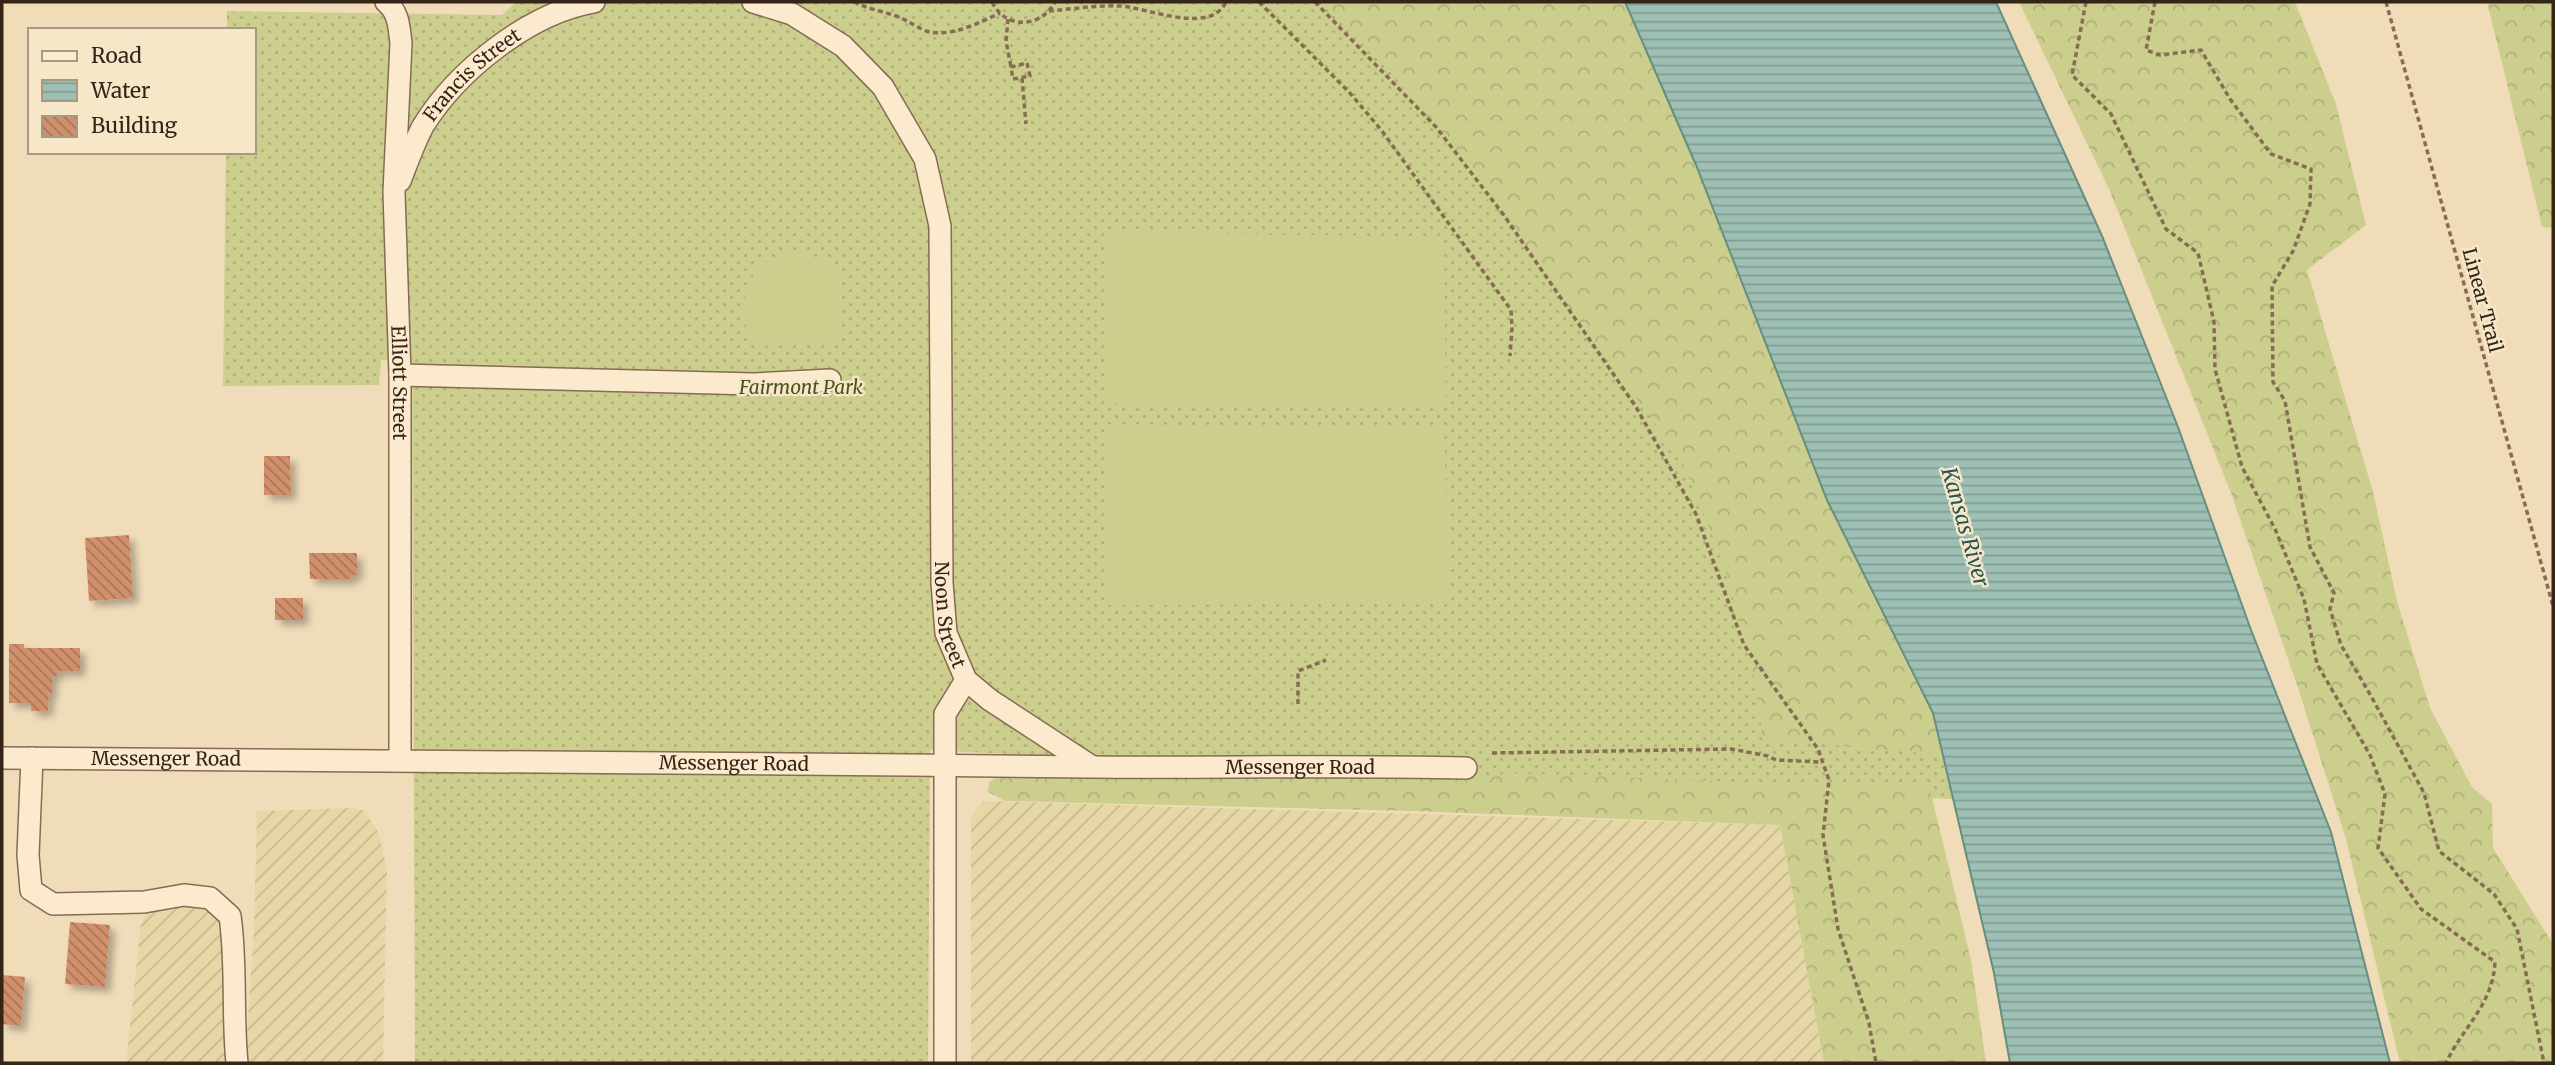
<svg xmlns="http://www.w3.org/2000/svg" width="2555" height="1065" viewBox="0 0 2555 1065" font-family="Merriweather,serif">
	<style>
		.farmland { fill: url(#farmland-furrows) }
		.grass { fill: url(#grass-dots) }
		.forest { fill: url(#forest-crowns) }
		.pitch { fill: #cbce8d }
		.water { fill: url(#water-rules); stroke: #668e81; stroke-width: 2 }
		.building { fill: url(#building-back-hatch); filter: url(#shadow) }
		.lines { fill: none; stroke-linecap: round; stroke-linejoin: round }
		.minor-casing { stroke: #876b53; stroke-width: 24 }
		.path { stroke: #876b53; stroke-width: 3.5; stroke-dasharray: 5 3.5; stroke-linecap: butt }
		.minor { stroke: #fbeacd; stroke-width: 21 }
		.labels { text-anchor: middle; stroke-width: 5; stroke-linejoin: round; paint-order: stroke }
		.street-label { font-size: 19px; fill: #352519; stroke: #f7e7c9 }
		.park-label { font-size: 19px; font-style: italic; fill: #49531f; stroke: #f7e7c9 }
		.water-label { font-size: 21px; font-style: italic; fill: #275650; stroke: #f7e7c9 }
	</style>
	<defs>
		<pattern id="farmland-furrows" width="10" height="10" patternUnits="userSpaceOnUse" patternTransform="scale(1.75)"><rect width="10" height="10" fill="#e6d8a6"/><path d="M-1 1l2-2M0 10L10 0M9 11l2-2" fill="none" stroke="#c6b98e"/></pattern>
		<pattern id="grass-dots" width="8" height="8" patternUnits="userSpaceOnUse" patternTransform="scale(1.75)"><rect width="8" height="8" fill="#cbce8d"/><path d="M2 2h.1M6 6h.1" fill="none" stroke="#afb179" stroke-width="1.8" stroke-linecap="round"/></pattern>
		<pattern id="forest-crowns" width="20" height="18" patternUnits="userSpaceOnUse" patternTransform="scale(1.75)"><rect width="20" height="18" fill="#cbce8d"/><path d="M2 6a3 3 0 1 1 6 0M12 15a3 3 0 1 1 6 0" fill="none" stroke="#afb179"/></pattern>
		<pattern id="water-rules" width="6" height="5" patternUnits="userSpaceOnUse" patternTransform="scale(1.75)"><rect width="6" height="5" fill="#9ec0b4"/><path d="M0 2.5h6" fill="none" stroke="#829c92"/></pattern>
		<pattern id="building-back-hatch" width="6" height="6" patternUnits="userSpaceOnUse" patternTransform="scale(1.75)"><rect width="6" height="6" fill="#d1906c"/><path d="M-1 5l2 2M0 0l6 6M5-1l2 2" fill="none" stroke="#aa7558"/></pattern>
		<filter id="shadow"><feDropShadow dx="5.5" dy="5.5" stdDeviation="3.5" flood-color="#0004"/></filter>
	</defs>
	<rect width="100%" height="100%" fill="#f0dcb9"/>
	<path class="farmland" d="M984,801L1780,825L1824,1063H971V818Z
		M354,808L365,811L379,834L387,870L383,1063H248L246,1048L254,928L257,811Z
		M195,901L212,908L224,926L225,1063H126L141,924L150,908Z"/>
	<path class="grass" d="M516,2H1625L1933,713L1953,799L1805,794L930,750L928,1063H415L412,362L381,360L379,385L223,386L226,152H254V30H227V11L502,15Z"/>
	<path class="forest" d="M1325,2H1625L1696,165L1827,500L1933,713L1943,755L1763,739L1753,673L1723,561L1680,457L1388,67Z
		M2019,2H2295L2336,104L2366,225L2307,270L2373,492L2397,601L2430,708L2472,787L2492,804L2493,848L2553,944V1063H2400L2346,839L2298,688L2231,493L2109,189Z
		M2487,2H2553V228L2542,227Z
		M1521,773L1785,784L1929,785L1971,960L1986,1063H1824L1780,825L1413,811L1005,801L988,792L989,782L1000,775L1469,777Z"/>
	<path class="pitch" d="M1105,232L1444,237L1446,408L1104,403Z
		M794,253L809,254L838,267L841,343L754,346C735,318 743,269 777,256C782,254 789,254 794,253Z
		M1107,424L1444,428L1450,603L1105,605Z"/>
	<path class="water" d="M1625,2H1996L2102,236L2178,427L2251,630L2331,832L2390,1063H2010L1994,973L1933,713L1827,500L1696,165Z"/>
	<path class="building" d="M264,456H290L291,495H264Z
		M129,535L133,598L89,601L85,538Z
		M309,553H357V575H351V579H310Z
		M275,598H303V620H275Z
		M9,644H24V648H80V671H57V676H52V693H49L48,711H31V703H9Z
		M70,922L110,925L105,987L65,984Z
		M2,975L25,977L21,1026L2,1024Z"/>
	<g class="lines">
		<g class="minor-casing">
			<g id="minor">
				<path id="s1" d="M386,2C399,12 399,28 401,43L394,192L400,375V758"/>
				<path id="s2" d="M753,2L792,14L843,46L883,87L925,159L940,226L942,583L946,633L966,680L945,714V1063"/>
				<path id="s3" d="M400,181C407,163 414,143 423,126C457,71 529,13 594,2"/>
				<path d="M400,375L754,384L830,380"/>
				<path d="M966,680L990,700L1091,766"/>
				<path id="s4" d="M2,758C365,758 728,763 1091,767C1216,768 1341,765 1466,768"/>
				<path d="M32,758L28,855L31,890L53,904L144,902L184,895L210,898L230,916C237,965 232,1014 237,1063"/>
			</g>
		</g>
		<path class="path" d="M854,2C868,9 882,11 896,16C907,20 916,27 926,31C950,38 979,23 1000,13
			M992,2C1006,30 1041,28 1055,2
			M1259,2L1349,92L1382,131L1511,310L1512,328L1510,356
			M1315,2L1436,127L1503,214L1636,407L1696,514L1744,645L1818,749L1829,780L1823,835L1838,929L1869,1023L1876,1063
			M2086,2L2072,75L2111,114L2166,229L2198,253L2214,322L2215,369L2242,467L2275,529L2304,599L2317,664L2370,755L2385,794L2378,848L2421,909L2495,962C2493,1005 2462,1028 2446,1063
			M2155,2L2146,50L2160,55L2201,50L2230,99L2271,154L2311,169L2310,204L2293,251L2272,286L2273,382L2285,401L2310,547L2334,593L2330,609L2341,645L2371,696L2424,793L2439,851L2494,894L2517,929L2544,1063
			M2386,2L2553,606
			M1049,11C1072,9 1097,5 1120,6C1146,7 1210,36 1226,2
			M1008,19L1006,41L1011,67
			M1027,63L1030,76L1013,79L1011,67Z
			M1022,78L1026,124
			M1298,704V671L1326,660
			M1492,753L1731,749L1768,756L1776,760L1821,762"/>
		<use href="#minor" class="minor"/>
	</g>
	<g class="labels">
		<g class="street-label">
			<text dy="7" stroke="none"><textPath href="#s3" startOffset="131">Francis Street</textPath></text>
			<text transform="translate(2483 300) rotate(75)" y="7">Linear Trail</text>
			<text dy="7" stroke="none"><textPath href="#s1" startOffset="385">Elliott Street</textPath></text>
			<text dy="7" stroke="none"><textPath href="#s2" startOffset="700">Noon Street</textPath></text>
			<text dy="7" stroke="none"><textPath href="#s4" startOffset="164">Messenger Road</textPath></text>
			<text dy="7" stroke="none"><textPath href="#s4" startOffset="732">Messenger Road</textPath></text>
			<text dy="7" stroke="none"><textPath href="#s4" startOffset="1298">Messenger Road</textPath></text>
		</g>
		<g class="park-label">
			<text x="801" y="394">Fairmont Park</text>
		</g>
		<g class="water-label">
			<text transform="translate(1965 527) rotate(74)" y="7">Kansas River</text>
		</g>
	</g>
	<rect width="2555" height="1065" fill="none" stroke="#352519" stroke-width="7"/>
	<rect x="28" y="28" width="228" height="126" fill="#f7e7c9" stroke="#a99983" stroke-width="2"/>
	<rect x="42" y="51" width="35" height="10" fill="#fbeacd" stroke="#a99983" stroke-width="2"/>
	<text x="91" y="63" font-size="21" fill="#352519">Road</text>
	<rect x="42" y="80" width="35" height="21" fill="url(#water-rules)" stroke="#a99983" stroke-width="2"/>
	<text x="91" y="98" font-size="21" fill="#352519">Water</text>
	<rect x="42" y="116" width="35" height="21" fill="url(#building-back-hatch)" stroke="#a99983" stroke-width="2"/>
	<text x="91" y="133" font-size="21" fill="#352519">Building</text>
</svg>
